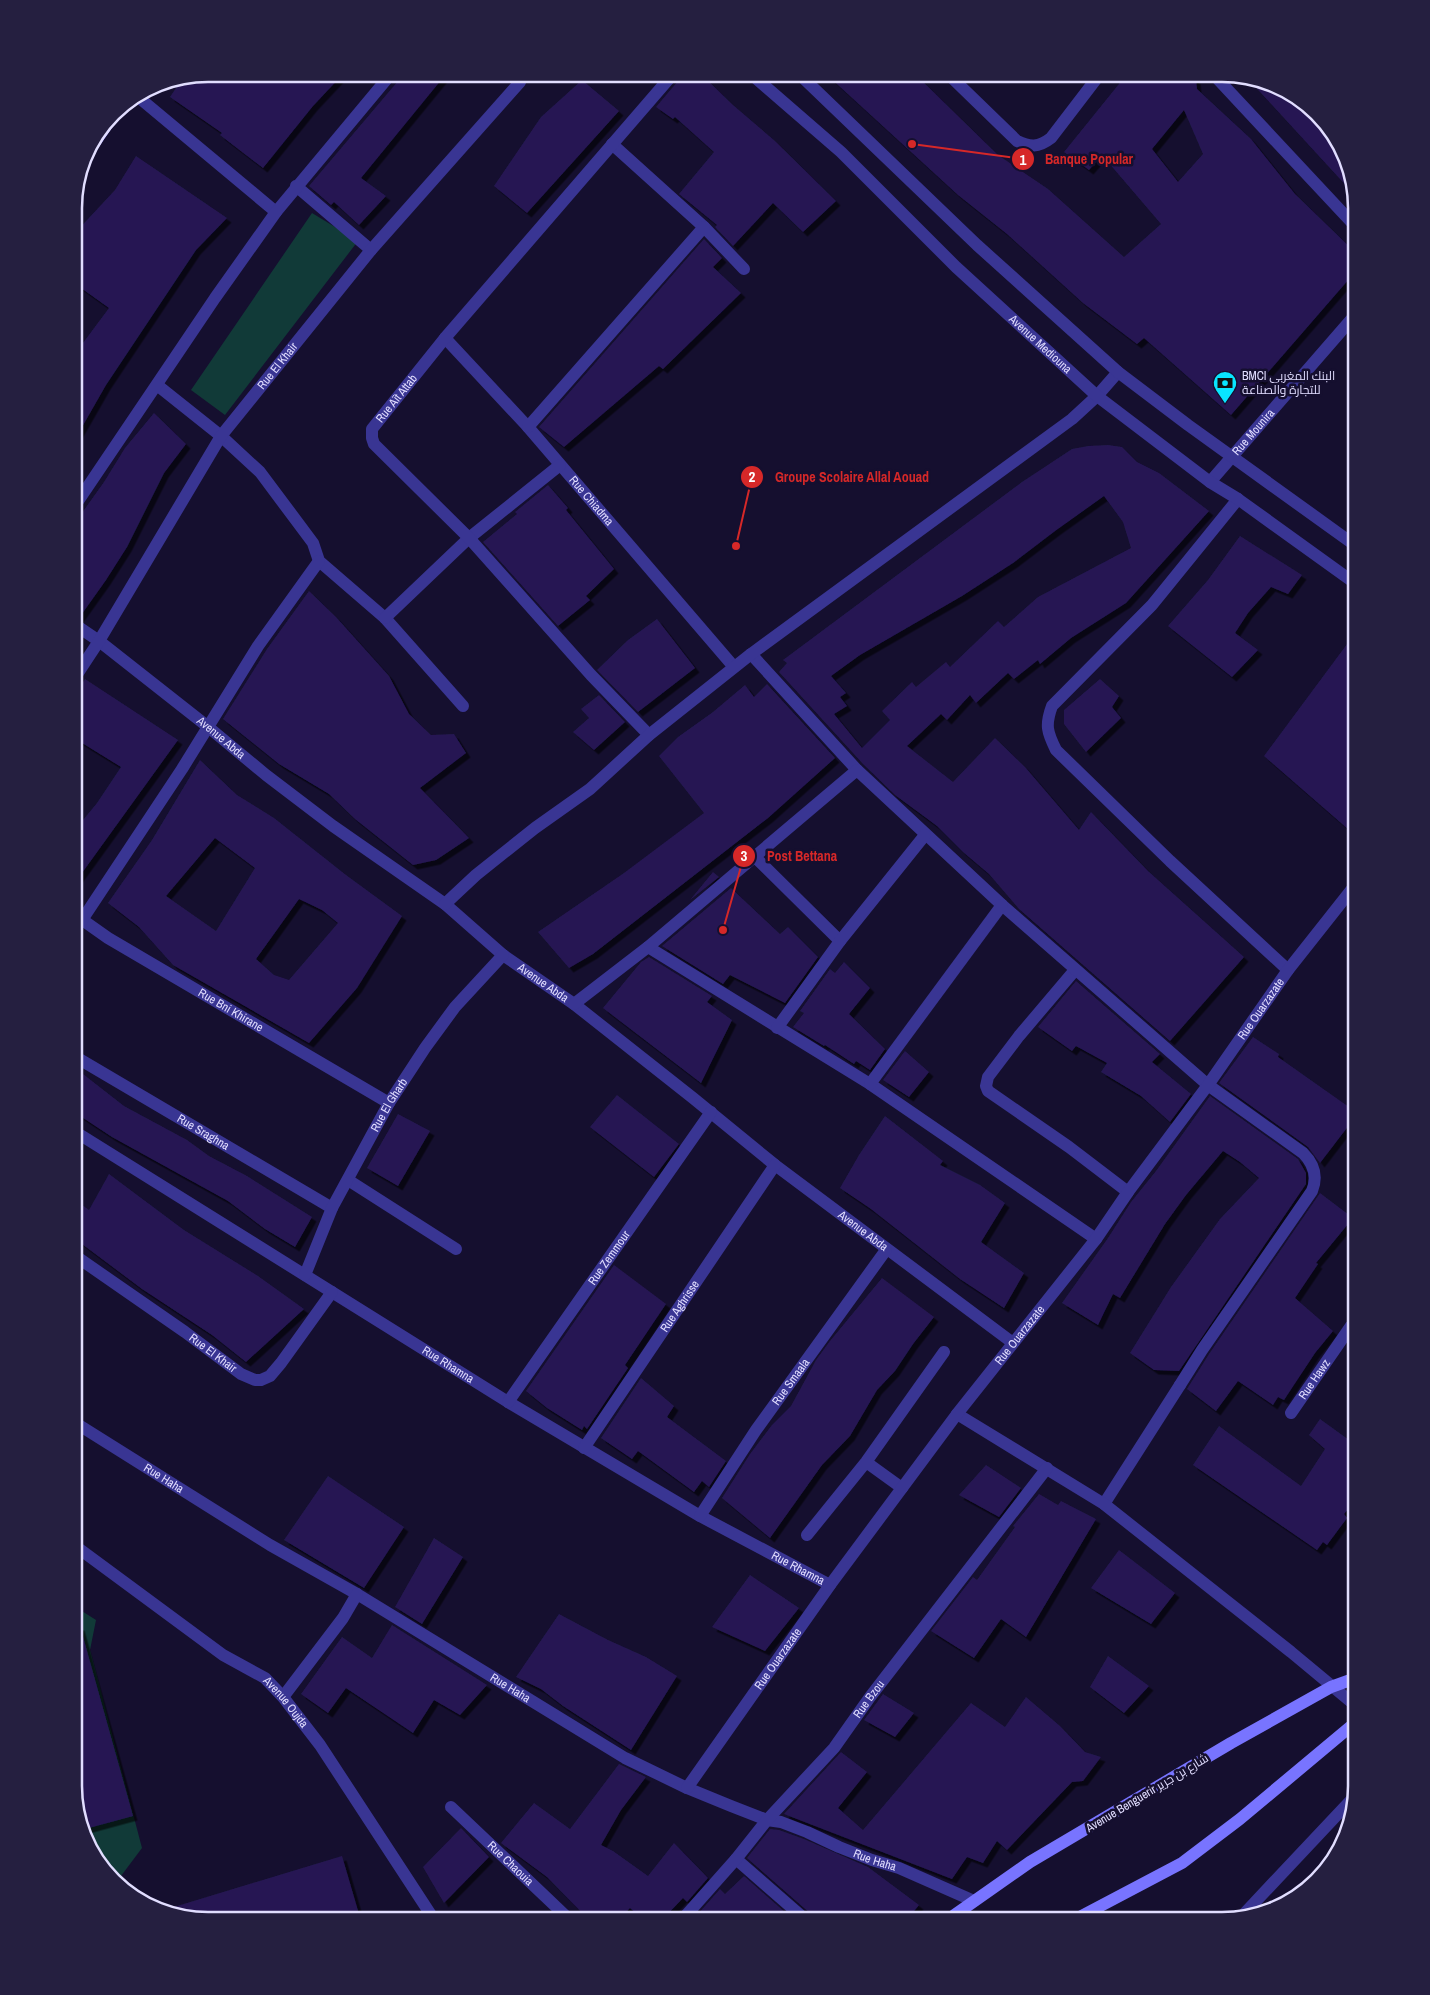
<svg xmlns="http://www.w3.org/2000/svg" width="1430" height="1995" viewBox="0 0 1430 1995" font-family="'Archivo Narrow',Cairo,sans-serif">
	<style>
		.park { fill: #113a38 }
		.building { fill: #251952; fill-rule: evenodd; filter: url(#shadow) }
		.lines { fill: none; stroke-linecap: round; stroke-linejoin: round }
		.service { stroke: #393593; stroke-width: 12 }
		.minor { stroke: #393593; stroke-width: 12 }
		.tertiary { stroke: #393593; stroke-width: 12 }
		.secondary { stroke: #7874ff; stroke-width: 12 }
		.labels { text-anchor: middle; stroke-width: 5; stroke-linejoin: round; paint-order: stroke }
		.street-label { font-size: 12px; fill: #e1ddff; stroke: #150f2f }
		.poi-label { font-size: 12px; fill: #e1ddff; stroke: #150f2f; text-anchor: start }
		.rim { fill: none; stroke: #e1ddff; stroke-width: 2.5 }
		.leader { fill: none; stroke: #d62828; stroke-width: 2 }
		.callout-dot { fill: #d62828; stroke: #150f2f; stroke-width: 2 }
		.mark-label { font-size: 15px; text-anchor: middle; font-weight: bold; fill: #fff }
		.callout-label { font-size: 14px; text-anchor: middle; font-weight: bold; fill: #d62828; stroke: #150f2f; stroke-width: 5; stroke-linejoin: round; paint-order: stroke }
	</style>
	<defs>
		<filter id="shadow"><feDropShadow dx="4.5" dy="4.5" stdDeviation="0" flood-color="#0009"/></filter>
	</defs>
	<rect width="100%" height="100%" fill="#150f2f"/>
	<path class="park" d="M312,213L358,241L225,415L191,390Z
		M74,1606L96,1620L90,1650L142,1848L118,1880L92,1854L74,1786Z"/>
	<path class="building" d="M209,74H343L313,106L263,168L220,135L222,133L170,97L182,79Z
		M404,74H446L361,178L386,196L359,225L334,202L331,205L309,186Z
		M684,74H701L733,105L775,141L836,201L803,232L773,203L733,246L715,227L717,225L679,194L714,152L675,117L673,119L656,107Z
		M826,74H915L998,155L1048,189L1124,257L1161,224L1102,155L1089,170L1064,152L1127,74H1190L1196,80L1197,89L1251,139L1295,194L1356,253V271L1231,415L1144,338L1137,344L1083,303L1007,234L958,195ZM1184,110L1203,154L1178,182L1152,149Z
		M582,80L619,111L527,213L494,186L541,117Z
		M1249,80L1289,92L1338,141L1351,191Z
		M136,156L227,218L196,250L106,385L74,441V355L109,308L74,283V234L115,190Z
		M704,239L722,258L713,267L741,293L663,369L659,366L564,447L539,427Z
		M154,413L186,444L164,473L127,547L106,580L79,618L74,616V524L104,482L125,448Z
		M1108,445L1122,447L1137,462L1159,473L1209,511L1126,603L1071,638L1040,664L1038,660L1014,679L1008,673L976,703L970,695L947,720L941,714L907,746L953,782L995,738L1025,767L1079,830L1091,812L1148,871L1244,957L1170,1041L1019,909L989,874L963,852L937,826L895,795L863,764L779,672L787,663L783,660L1022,482L1072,449L1088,446ZM1104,496L1123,522L1131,548L1038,597L1004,627L998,621L950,667L946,662L916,687L912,682L882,711L890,720L862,748L834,714L847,706L840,697L846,693L831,676L860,655L962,596L1013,563L1055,531Z
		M548,485L568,508L566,510L614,569L586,596L590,600L558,626L483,542L517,514L515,512Z
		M1240,536L1302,575L1288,594L1271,587L1248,613L1235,633L1258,650L1232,677L1168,626L1208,580Z
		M309,591L336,617L389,676L409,714L431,735L454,734L466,753L420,788L469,838L436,860L413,865L355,819L329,794L279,764L223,719L267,649Z
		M657,619L695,668L638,712L597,670L628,640Z
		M1356,632V836L1264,756Z
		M85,679L178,740L74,884V831L97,803L121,767L74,738V696Z
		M1100,679L1119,696L1112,707L1121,718L1086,752L1064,724V710Z
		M767,684L835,758L768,818L593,954L569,968L538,932L624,873L704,813L659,756L678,737L713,712L745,685L754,697Z
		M599,695L625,722L594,750L573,732L589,718L581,709Z
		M200,760L237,795L274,818L346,875L402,916L357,988L309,1043L173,965L139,927L108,903L152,840ZM215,838L255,868L216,931L166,896ZM299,899L322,910L338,923L289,980L274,975L256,959Z
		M713,872L719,877L690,900Z
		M731,888L780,934L788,927L818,957L785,1003L730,975L723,984L662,946Z
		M649,957L712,996L707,1002L732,1020L701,1083L603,1008L641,962Z
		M844,962L870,988L849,1014L885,1049L870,1070L856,1061L854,1064L825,1045L824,1046L793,1027L804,1013L800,1011L830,969L835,973Z
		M1076,981L1160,1054L1152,1062L1191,1094L1170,1122L1141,1096L1101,1072L1107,1063L1076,1046L1072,1051L1038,1027Z
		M1253,1037L1279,1054L1278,1057L1356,1112V1116L1320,1163L1308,1147L1219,1083Z
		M905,1051L929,1072L909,1097L883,1080Z
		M74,1067L124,1106L187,1140L209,1156L247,1176L312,1217L295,1247L265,1229L228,1201L112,1137L74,1112Z
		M617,1095L679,1144L654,1177L590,1127Z
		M1210,1096L1298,1159L1306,1173V1184L1179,1371L1154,1370L1130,1353L1171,1287L1220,1219L1259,1178L1240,1162L1223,1151L1186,1195L1165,1224L1120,1298L1113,1294L1098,1325L1062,1303L1108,1238L1131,1202L1156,1171Z
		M398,1114L430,1131L398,1186L367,1168Z
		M885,1116L943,1161L940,1165L980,1185L1005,1203L981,1242L1024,1273L1004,1308L960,1279L871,1209L840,1188L859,1155Z
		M109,1174L184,1230L258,1276L304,1309L246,1362L212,1335L142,1289L74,1238V1199L89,1210Z
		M1320,1193L1353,1218L1316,1263L1318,1264L1295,1298L1333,1331L1315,1353L1284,1400L1278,1397L1273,1405L1238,1381L1216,1411L1187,1389L1209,1354Z
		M614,1265L666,1304L625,1365L628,1368L587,1429L584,1426L582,1430L547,1408L526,1391Z
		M882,1278L934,1317L913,1344L895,1371L877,1390L850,1436L822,1465L770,1538L722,1498L750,1454L772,1425L791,1406L816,1360L830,1341Z
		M641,1378L674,1406L667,1417L726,1461L709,1487L702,1481L694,1492L638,1451L632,1459L601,1438Z
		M1320,1419L1356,1445V1499L1344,1514L1347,1518L1327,1545L1323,1542L1317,1550L1193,1465L1219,1426L1301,1486L1325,1449L1309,1435Z
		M986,1465L1021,1488L999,1517L959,1495Z
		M328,1476L404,1527L364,1588L284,1540Z
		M1039,1494L1058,1505L1061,1501L1096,1519L1026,1637L1001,1619L974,1658L931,1631L973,1577L977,1580L1015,1527L1013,1526Z
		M434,1538L463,1557L422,1624L395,1607Z
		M1119,1550L1175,1593L1151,1624L1091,1588Z
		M750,1575L799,1608L765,1651L712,1627Z
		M559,1614L608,1640L646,1657L677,1676L631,1750L563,1706L541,1689L516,1677Z
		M392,1625L487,1685L460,1715L434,1700L413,1733L346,1688L328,1713L301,1694L342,1637L372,1658Z
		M80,1626L133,1816L85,1829L74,1786V1627Z
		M1108,1656L1149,1686L1124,1713L1090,1687Z
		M883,1694L914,1713L895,1737L864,1720Z
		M1026,1697L1060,1726L1085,1752L1101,1757L1083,1781L1072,1782L1007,1850L997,1841L983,1863L967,1857L952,1879L784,1814L841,1752L867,1772L838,1808L863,1830L971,1703L1005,1727Z
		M619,1764L646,1777L621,1810L601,1845L613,1851L648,1876L674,1843L708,1878L687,1902L683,1898L661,1921H645L630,1908L618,1921H590L547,1877L501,1843L534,1803L570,1829Z
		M461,1828L489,1857L444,1903L423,1867Z
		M770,1829L779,1830L804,1839L868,1867L919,1905L906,1921H815L812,1915L747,1858Z
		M342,1856L361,1921H200L164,1910Z
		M744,1876L795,1921H703L697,1915L720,1889L725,1894Z"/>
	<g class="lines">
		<path class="service" d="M866,1462L902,1488
			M1104,1504L1180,1385
			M807,1535L866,1462L944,1352
			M1242,1916L1353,1798"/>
		<g class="minor">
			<path d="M948,74L1017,141C1030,147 1038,148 1051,138L1100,74"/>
			<path d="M1213,74L1356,227"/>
			<path d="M137,96L276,212"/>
			<path d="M612,144L704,227L744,269"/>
			<path d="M296,186L371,250"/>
			<path id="s1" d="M445,338L528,427L734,667"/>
			<path d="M157,385L221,436L260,472L313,543L319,561L385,618L463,706"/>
			<path d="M528,427L704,227"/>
			<path id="s2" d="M1210,482L1356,314"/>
			<path d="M1238,499L1152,605L1052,706C1045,725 1047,732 1056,750L1170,861L1288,970"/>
			<path d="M74,507L215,298L276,212L391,74"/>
			<path d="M385,618L469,538L560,465"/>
			<path id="s3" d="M74,624L99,641L207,726L266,775L333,826L445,904L503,955L574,1004L693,1098L775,1165L1013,1343"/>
			<path d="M751,654L857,770"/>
			<path id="s4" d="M74,679L99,641L221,436L371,250L520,82L523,74"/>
			<path id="s5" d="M649,735L591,675L469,538L374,444L372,438V429L445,338L673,74"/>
			<path d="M755,857L840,941"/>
			<path d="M445,904L476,875L535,828L590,789L649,735L751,654L1072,419L1097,396L1118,372"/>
			<path id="s6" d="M74,914L108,938L389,1103"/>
			<path d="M82,920L182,769L258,646L319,561"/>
			<path d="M648,947L870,1084L1096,1239"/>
			<path d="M1075,970L1019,1036L988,1077L986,1086L988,1091L1069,1147L1128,1192"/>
			<path d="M574,1004L648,947L857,770L1002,905L1208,1085L1303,1153C1314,1164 1318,1176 1312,1191L1202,1350L1180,1385"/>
			<path d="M777,1028L840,941L925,835"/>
			<path id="s7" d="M74,1056L332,1208"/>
			<path d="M870,1084L1002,905"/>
			<path id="s8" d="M74,1131L508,1402L700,1516L830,1585"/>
			<path d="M348,1180L456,1249"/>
			<path id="s9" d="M74,1255L185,1332L241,1374L255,1380H261L270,1376L281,1363L332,1292"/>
			<path id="s10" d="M305,1275L332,1208L389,1103L425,1048L455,1007L503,955"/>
			<path id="s11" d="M508,1402L711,1112"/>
			<path id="s12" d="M1291,1413L1351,1326L1356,1330"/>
			<path d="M957,1414L1104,1504L1291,1652L1356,1706"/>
			<path id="s13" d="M74,1422L270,1545L357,1594L625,1758L687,1788L731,1806L767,1820L781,1822L807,1832L839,1847L872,1860L899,1868L974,1901"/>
			<path id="s14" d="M584,1448L775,1165"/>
			<path id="s15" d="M700,1516L756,1430L886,1250"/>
			<path id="s16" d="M74,1545L223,1655L265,1678L283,1697L320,1745L435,1921"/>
			<path d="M283,1697L343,1618L357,1594"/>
			<path id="s17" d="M687,1788L830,1585L957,1414L1096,1239L1128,1192L1208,1085L1288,970L1356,884"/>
			<path id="s18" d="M451,1807L571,1921"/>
			<path d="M736,1859L807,1921"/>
			<path id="s19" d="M681,1921L736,1859L767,1820L834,1748L870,1697L1047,1468"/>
		</g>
		<g class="tertiary">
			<path id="s20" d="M751,74L841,152L956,267L1097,396L1210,482L1238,499L1356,584"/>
			<path d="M799,74L977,245L1118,372L1188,425L1356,546"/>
		</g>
		<path class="secondary" d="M86,155L114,114
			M946,1921L1030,1862L1231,1743L1331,1687L1356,1678
			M1072,1921L1182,1863L1240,1819L1356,1722"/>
	</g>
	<defs>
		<g id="bank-pin" transform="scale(1.25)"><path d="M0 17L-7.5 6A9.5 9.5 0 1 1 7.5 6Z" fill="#09e5ff" stroke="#150f2f"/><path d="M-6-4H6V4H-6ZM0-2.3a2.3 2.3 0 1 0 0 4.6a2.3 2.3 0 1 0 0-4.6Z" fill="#111"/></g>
	</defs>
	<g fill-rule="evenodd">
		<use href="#bank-pin" x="1225" y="383"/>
	</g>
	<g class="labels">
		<g class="street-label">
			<text dy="4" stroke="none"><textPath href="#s20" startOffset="396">Avenue Mediouna</textPath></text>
			<text dy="4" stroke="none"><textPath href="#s4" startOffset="374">Rue El Khair</textPath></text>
			<text dy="4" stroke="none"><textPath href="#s5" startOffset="455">Rue Aït Attab</textPath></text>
			<text dy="4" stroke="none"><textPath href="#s2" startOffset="66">Rue Mounira</textPath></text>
			<text dy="4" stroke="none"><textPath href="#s1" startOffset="219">Rue Chiadma</textPath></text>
			<text dy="4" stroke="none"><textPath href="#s3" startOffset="186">Avenue Abda</textPath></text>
			<text dy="4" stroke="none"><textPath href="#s3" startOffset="591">Avenue Abda</textPath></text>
			<text dy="4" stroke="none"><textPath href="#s17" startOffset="968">Rue Ouarzazate</textPath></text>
			<text dy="4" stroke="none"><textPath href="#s6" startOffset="184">Rue Bni Khirane</textPath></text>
			<text dy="4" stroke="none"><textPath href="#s10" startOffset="190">Rue El Gharb</textPath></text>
			<text dy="4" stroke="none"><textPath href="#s7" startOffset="150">Rue Sraghna</textPath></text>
			<text dy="4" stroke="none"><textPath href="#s3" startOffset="996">Avenue Abda</textPath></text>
			<text dy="4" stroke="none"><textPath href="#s11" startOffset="176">Rue Zemmour</textPath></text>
			<text dy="4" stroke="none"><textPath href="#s14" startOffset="171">Rue Aghrisse</textPath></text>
			<text dy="4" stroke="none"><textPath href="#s17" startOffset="562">Rue Ouarzazate</textPath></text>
			<text dy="4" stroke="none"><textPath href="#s9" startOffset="170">Rue El Khair</textPath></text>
			<text dy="4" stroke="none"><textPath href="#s8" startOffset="441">Rue Rhamna</textPath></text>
			<text dy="4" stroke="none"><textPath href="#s12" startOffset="41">Rue Hawz</textPath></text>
			<text dy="4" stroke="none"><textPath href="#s15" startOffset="162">Rue Smaala</textPath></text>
			<text dy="4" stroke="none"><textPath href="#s13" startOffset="106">Rue Haha</textPath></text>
			<text dy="4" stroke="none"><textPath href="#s8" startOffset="846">Rue Rhamna</textPath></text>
			<text dy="4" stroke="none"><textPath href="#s17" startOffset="158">Rue Ouarzazate</textPath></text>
			<text dy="4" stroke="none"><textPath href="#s13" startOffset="511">Rue Haha</textPath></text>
			<text dy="4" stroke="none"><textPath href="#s19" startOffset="291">Rue Bzou</textPath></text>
			<text dy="4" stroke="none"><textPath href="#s16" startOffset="265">Avenue Oujda</textPath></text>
			<text transform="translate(1147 1793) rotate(-31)" y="4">Avenue Benguerir شارع بن جرير</text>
			<text dy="4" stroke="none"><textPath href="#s13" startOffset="916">Rue Haha</textPath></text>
			<text dy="4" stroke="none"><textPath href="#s18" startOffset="82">Rue Chaouia</textPath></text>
		</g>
		<g class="poi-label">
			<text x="1242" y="380">BMCI البنك المغربي<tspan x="1242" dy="14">للتجارة والصناعة</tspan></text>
		</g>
	</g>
	<path d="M0 0H1430V1995H0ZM208 82H1222A126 126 0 0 1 1348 208V1786A126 126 0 0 1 1222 1912H208A126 126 0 0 1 82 1786V208A126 126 0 0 1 208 82Z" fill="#251f40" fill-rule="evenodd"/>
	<path class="rim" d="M208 82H1222A126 126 0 0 1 1348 208V1786A126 126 0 0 1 1222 1912H208A126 126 0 0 1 82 1786V208A126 126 0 0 1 208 82Z"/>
	<path class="leader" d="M912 144L1023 159M736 546L752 477M723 930L744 856"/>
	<g class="callout-dot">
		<circle cx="912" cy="144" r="5"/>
		<circle cx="736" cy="546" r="5"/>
		<circle cx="723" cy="930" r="5"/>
		<circle cx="1023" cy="159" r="12"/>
		<circle cx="752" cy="477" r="12"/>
		<circle cx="744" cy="856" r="12"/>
	</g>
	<g class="mark-label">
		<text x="1023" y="165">1</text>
		<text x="752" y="482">2</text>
		<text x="744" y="861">3</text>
	</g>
	<g class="callout-label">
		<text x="1089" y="164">Banque Popular</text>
		<text x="852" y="482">Groupe Scolaire Allal Aouad</text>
		<text x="802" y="861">Post Bettana</text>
	</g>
</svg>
